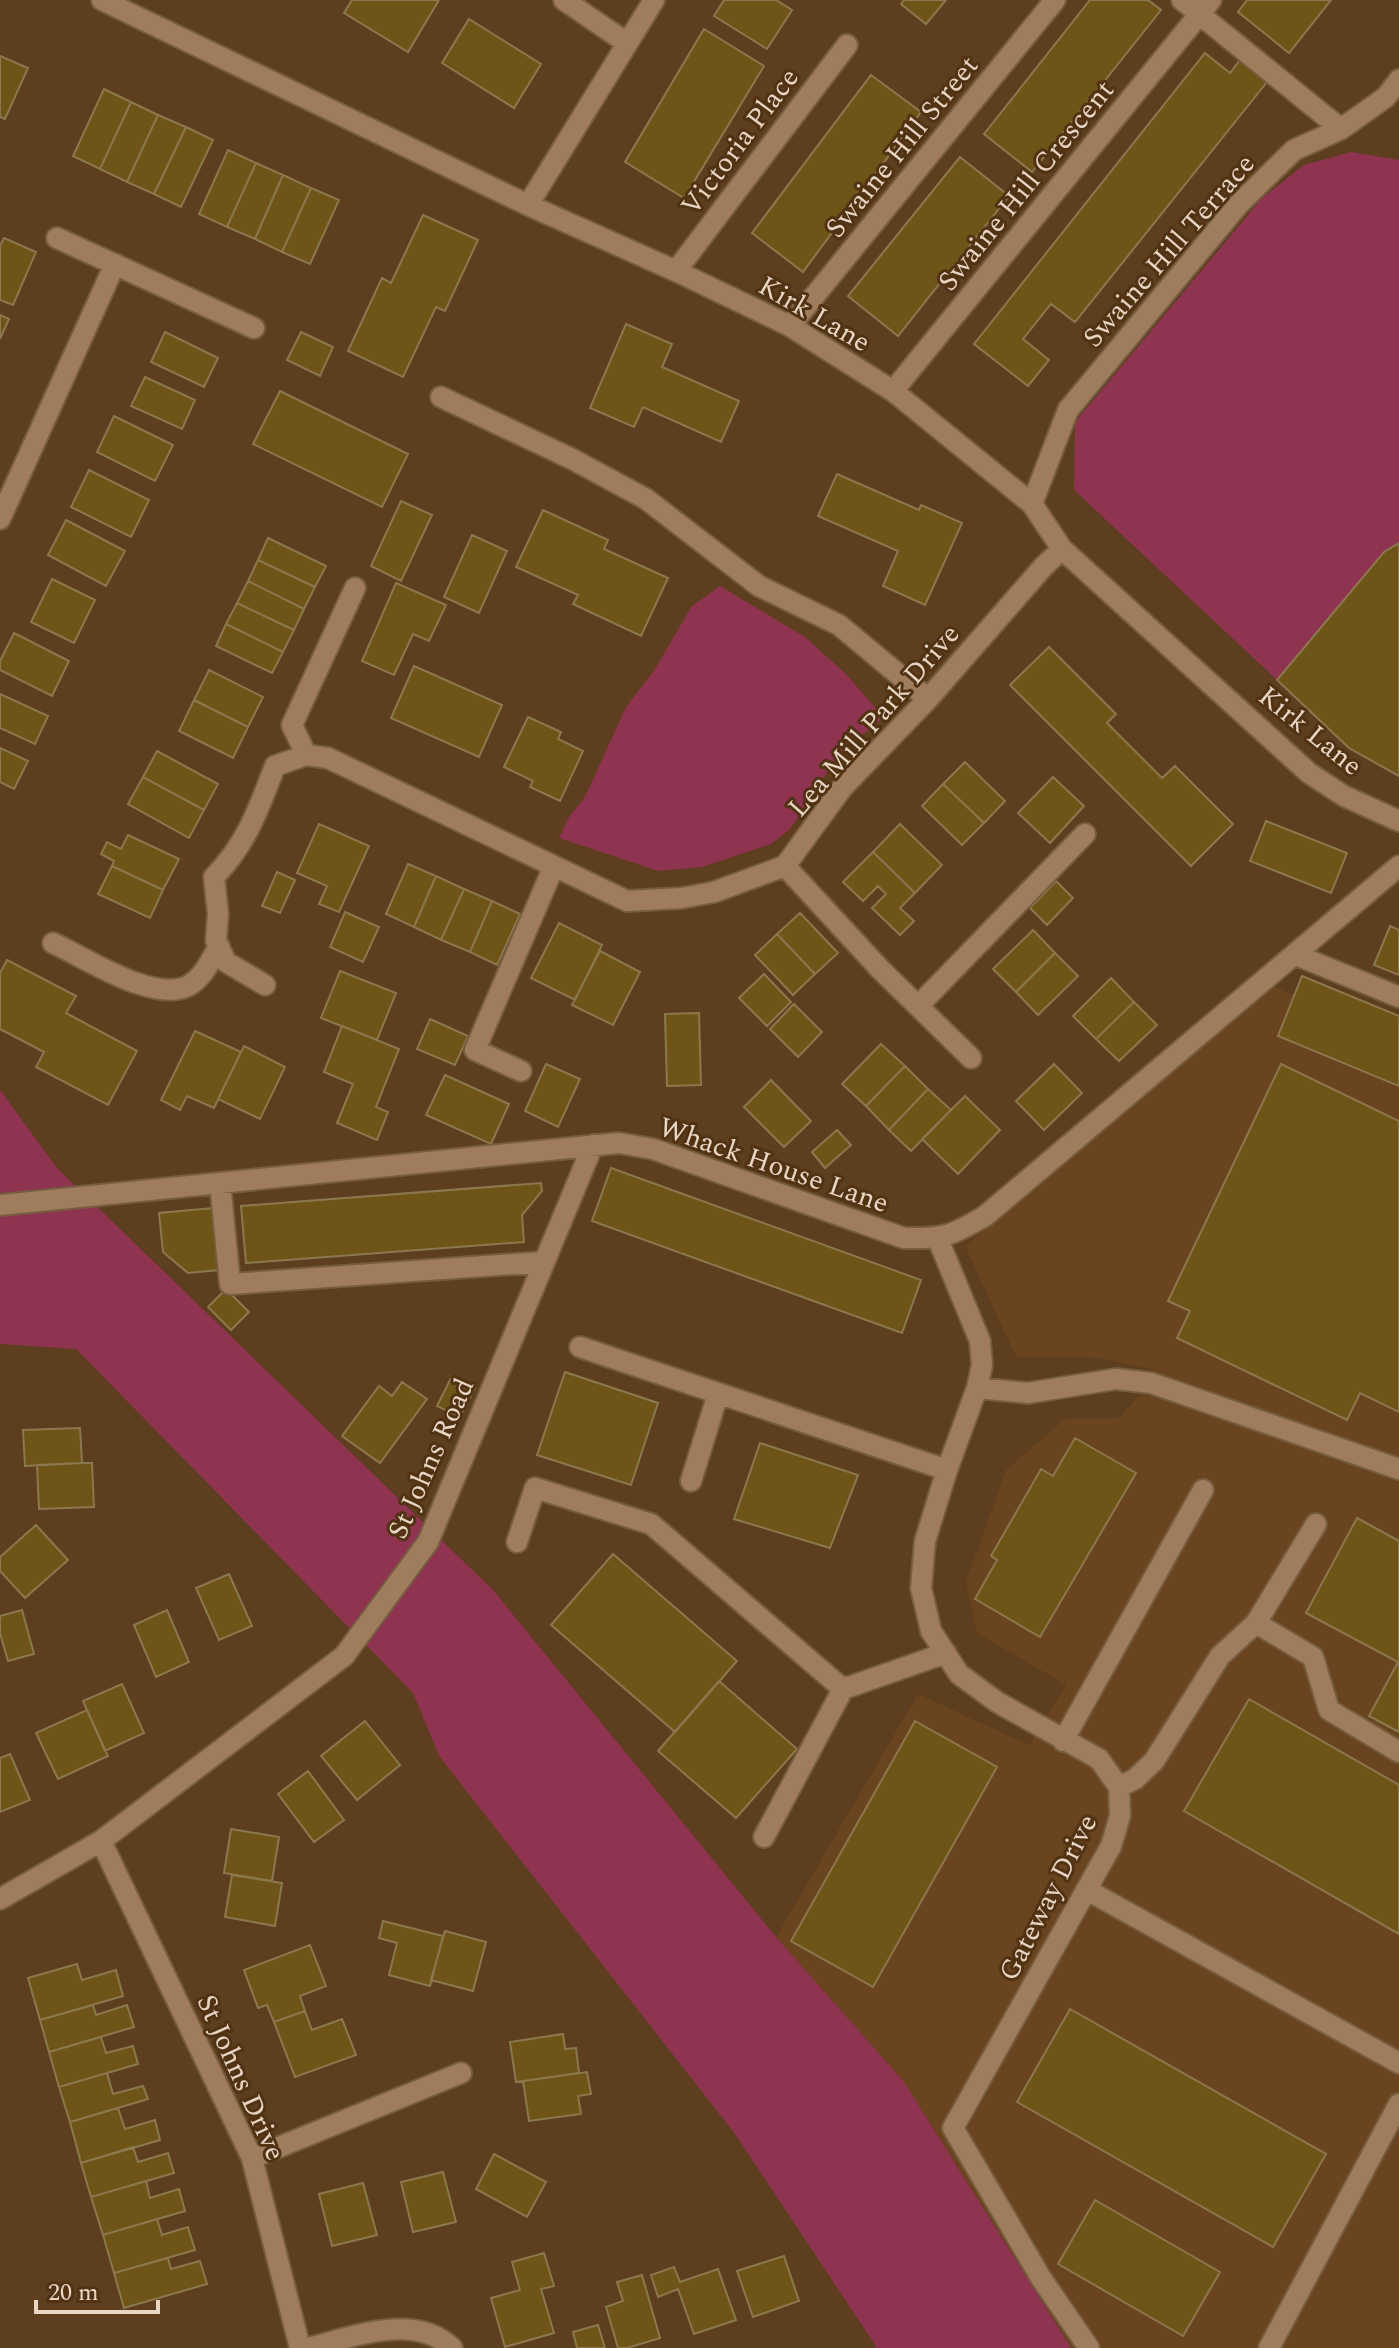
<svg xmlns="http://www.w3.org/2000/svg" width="1399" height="2348" viewBox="0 0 1399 2348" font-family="Spectral,serif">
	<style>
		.built { fill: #69441e }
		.green { fill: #8e3350 }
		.building { fill: #6f5418; stroke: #8c784e; stroke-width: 2 }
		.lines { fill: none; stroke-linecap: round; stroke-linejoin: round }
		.minor-casing { stroke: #765d40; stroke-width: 24 }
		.minor { stroke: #9f7c5c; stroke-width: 20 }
		.labels { text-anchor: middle; stroke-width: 6; stroke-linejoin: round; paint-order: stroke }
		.street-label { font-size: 28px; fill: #e8d5c4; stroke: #513313 }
	</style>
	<rect width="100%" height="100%" fill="#5d3e1e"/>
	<path class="built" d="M1274,987L1294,995L1278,1036L1399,1086V2348H1071L904,2082L776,1937L918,1694L1029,1745L1066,1685L977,1633L966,1582L1006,1470L1066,1418H1119L1151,1383L1154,1370L1100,1358L1016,1357L965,1246Z"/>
	<path class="green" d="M1351,152L1399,160V543L1384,552L1277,680L1074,490L1075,422L1262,198L1304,165Z
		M720,586L805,637L846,674L884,718L840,752L790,829L771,844L702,867L658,871L559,838L569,817L585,797L626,707L655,669L691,607Z
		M0,1090L57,1168L493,1590L776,1937L904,2082L1071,2348H877L735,2134L439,1756L413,1693L76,1349L0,1344Z"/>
	<path class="building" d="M352,0H439L408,52L344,13Z
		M724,0H776L792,10L767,49L714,16Z
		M904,0H946L926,24L901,4Z
		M1090,0H1148L1161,10L1032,172L984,134Z
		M1247,0H1331L1289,53L1238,12Z
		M469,19L541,64L514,108L442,63Z
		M704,29L764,66L684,198L625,162Z
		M1205,53L1230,73L1240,60L1267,82L1075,322L1051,304L1023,339L1049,360L1028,386L974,344Z
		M0,56L28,68L5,119L0,117Z
		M871,75L921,112L803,272L752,233Z
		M104,89L131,102L100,169L73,156Z
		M131,102L158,115L127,182L100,169Z
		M158,115L186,127L154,194L127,182Z
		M186,127L213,140L181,207L154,194Z
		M228,150L256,163L227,227L199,214Z
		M960,157L1009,196L898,336L848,296Z
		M256,163L283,175L255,239L227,227Z
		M283,175L311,188L282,252L255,239Z
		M311,188L339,200L310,264L282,252Z
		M423,215L478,240L445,311L436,307L403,377L348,351L382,278L391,283Z
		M4,238L36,252L13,305L0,300V246Z
		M0,315L9,319L0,339Z
		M626,324L672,344L662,367L739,401L721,442L643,407L634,427L590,408Z
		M165,332L218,358L204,387L151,362Z
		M301,332L333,347L320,376L287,360Z
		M145,377L195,400L182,429L131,406Z
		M280,391L408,454L382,507L253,444Z
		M114,416L173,445L155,481L97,452Z
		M89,470L149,500L131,537L71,507Z
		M837,474L919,510L921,505L962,523L925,605L883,586L898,551L818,516Z
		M401,501L432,515L401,581L371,566Z
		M543,510L608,540L604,549L668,578L641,636L573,604L578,595L516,567Z
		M66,520L125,551L106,586L48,555Z
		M472,535L507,551L479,613L444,597Z
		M268,538L326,566L315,587L258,560Z
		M1399,543V776L1349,748L1277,680L1384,552Z
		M258,560L315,587L304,609L248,581Z
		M52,579L95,600L74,643L31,622Z
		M248,581L304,609L294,630L237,603Z
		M396,583L446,605L429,641L413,634L394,675L362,661Z
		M237,603L294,630L283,652L226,624Z
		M226,624L283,652L272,673L216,646Z
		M14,633L69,661L52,696L0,670V661Z
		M1049,647L1116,714L1107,723L1162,778L1175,766L1233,824L1191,866L1010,685Z
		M414,666L502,705L479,757L391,718Z
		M209,670L263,697L248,727L194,700Z
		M0,694L48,716L35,744L0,728Z
		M194,700L248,727L233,758L179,731Z
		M528,717L561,732L558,739L583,751L560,801L530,787L533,781L504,767Z
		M0,748L28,761L14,789L0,782Z
		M157,751L218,784L204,810L143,777Z
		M965,762L1005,801L984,823L943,784Z
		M143,777L204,810L189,838L128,804Z
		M1053,777L1084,806L1050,843L1018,813Z
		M943,784L984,823L962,845L922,806Z
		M1266,821L1347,853L1331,893L1250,861Z
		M319,824L369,846L339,912L319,904L327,886L297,873Z
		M900,824L942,865L915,893L873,852Z
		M128,835L179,859L163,890L112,866L114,861L101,854L107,842L121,849Z
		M873,852L915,893L900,908L914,921L900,935L872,908L886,894L878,886L863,901L843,882Z
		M408,864L436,876L414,927L386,914Z
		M112,866L163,890L150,918L98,894Z
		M277,872L295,880L280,913L262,906Z
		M436,876L464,889L441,940L414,927Z
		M1056,881L1073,898L1047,925L1030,908Z
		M464,889L492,901L470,952L441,940Z
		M492,901L520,914L497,965L470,952Z
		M345,912L379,927L363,962L330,947Z
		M800,913L838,953L815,974L777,934Z
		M559,923L602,945L575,1000L531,978Z
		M1390,926L1399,930V975L1374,965Z
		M1033,930L1055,953L1016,992L993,969Z
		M777,934L815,974L793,995L755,955Z
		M600,951L640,972L613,1025L572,1005Z
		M1055,953L1078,976L1038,1015L1016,992Z
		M7,960L76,996L66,1013L137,1051L108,1105L36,1067L44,1052L0,1029V973Z
		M340,971L396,993L377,1040L321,1018Z
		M764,974L791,1002L767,1026L739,998Z
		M1302,976L1399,1016V1086L1278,1036Z
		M1111,978L1134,1002L1096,1039L1073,1016Z
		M1134,1002L1157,1025L1119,1061L1096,1039Z
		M794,1004L822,1032L798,1057L770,1029Z
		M699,1013L701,1085L667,1086L665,1014Z
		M430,1019L468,1036L455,1065L417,1049Z
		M342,1026L399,1049L376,1107L388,1112L377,1140L337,1123L353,1084L324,1072Z
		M195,1031L241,1052L214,1108L187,1096L180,1110L161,1100Z
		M881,1044L905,1066L866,1106L842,1084Z
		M244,1046L285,1067L260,1119L218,1099Z
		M546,1064L580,1079L558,1127L525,1111Z
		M1054,1064L1082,1093L1044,1130L1016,1101Z
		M1281,1064L1399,1121V1412L1360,1393L1347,1420L1177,1338L1190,1311L1168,1301Z
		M905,1066L928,1089L889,1130L866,1106Z
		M445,1075L509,1104L491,1144L426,1115Z
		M771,1080L811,1121L784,1147L744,1107Z
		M928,1089L951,1110L911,1151L889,1130Z
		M965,1096L1000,1130L958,1174L922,1139Z
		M837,1130L851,1145L825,1168L812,1152Z
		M611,1168L921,1280L902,1333L592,1221Z
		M541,1183L542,1191L522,1215L524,1242L246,1263L241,1206Z
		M213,1208L219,1270L188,1273L163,1252L159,1213Z
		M226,1289L249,1312L231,1330L208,1307Z
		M565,1372L658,1403L631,1485L537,1455Z
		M452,1376L475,1388L460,1417L437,1406Z
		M402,1382L427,1399L380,1463L342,1436L379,1386L392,1396Z
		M80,1428L82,1463L25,1466L23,1430Z
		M1075,1438L1136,1473L1040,1637L975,1599L997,1560L991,1556L1041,1469L1053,1476Z
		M760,1443L858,1475L830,1548L734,1519Z
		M82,1463H92L94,1507L39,1509L37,1465Z
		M1357,1518L1399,1541V1732L1369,1716L1398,1662L1306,1613Z
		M36,1525L68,1560L25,1598L0,1571V1557Z
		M613,1554L737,1661L675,1732L551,1625Z
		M229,1574L252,1626L219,1640L196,1588Z
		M22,1610L34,1654L8,1661L0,1633V1616Z
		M167,1610L189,1662L156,1677L134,1625Z
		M719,1681L797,1749L736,1818L658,1751Z
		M122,1684L144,1733L105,1751L83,1701Z
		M1249,1699L1399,1785V1934L1184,1811Z
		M87,1710L108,1756L58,1779L36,1733Z
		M365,1721L400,1765L357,1800L321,1756Z
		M915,1721L997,1767L873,1987L791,1941Z
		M10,1754L30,1800L0,1812V1758Z
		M308,1771L344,1820L314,1842L278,1794Z
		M231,1829L279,1837L272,1881L224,1873Z
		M232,1875L282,1883L275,1926L225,1917Z
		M383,1921L443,1936L430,1986L389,1975L397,1943L379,1938Z
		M445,1931L486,1942L473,1991L431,1980Z
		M310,1945L326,1986L300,1996L305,2011L274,2022L267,2005L258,2008L244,1970Z
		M77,1964L82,1980L116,1970L123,1996L40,2020L28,1978Z
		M93,2005L96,2015L127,2005L134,2027L49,2052L40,2020Z
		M1070,2009L1326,2154L1273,2247L1017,2102Z
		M305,2011L312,2030L342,2019L356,2055L295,2077L274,2022Z
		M563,2034L565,2049L576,2048L579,2073L516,2082L510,2042Z
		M101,2037L106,2053L133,2046L138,2064L59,2087L49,2052Z
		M587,2072L591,2094L578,2096L581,2114L529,2121L523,2081Z
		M107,2073L113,2094L143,2086L148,2099L70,2122L59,2087Z
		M118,2108L125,2129L155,2120L160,2140L81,2163L70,2122Z
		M133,2147L138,2162L168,2153L174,2173L91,2197L81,2163Z
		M494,2154L546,2182L527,2217L476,2189Z
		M443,2172L456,2222L413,2232L401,2182Z
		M146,2181L150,2198L179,2189L185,2211L103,2235L91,2197Z
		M363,2183L377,2235L332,2246L319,2194Z
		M1095,2200L1220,2272L1183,2336L1058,2264Z
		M157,2219L162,2235L188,2227L195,2250L114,2273L103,2235Z
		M544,2253L554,2286L541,2289L554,2333L505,2347L491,2298L520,2290L512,2262Z
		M784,2256L799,2301L753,2317L737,2271Z
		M168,2258L171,2269L200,2261L207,2284L124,2308L114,2273Z
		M674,2267L680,2282L718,2269L736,2320L694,2334L678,2289L658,2297L651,2275Z
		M642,2275L660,2338L627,2348H618L606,2307L623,2301L617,2282Z
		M598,2325L605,2348H577L573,2332Z"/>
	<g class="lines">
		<g class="minor-casing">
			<path id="minor" d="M102,0L528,205L676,271L790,326L893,391L1032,504L1062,549L1309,773L1344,796L1399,821
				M564,0L627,43
				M1182,0L1341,129
				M528,205L654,0
				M57,238L254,328
				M676,271L847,45
				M790,326L1055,0
				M893,391L1211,0
				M441,397L572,459L646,499L759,586L839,625L928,699
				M1032,504L1068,410L1238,205L1294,150L1341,129L1386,97L1399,80
				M0,519L115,264
				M306,755L292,725L355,588
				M785,866L880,969L971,1058
				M53,943C86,958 153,1003 188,986C203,978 211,960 219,946
				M1296,955L1399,997
				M265,985L226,962L216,941L218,914L214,877C246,845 259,808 275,766L306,755L328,758L627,901L682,898L714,892L785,866L842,788L928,699L1044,566L1062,549
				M918,1006L1085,834
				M521,1071L475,1050L554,866
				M220,1183L230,1284L543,1262
				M0,1205L619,1143L653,1149L904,1238C944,1239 951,1236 985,1216L1399,866
				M938,1239L980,1341L982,1365L977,1388L947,1470L925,1541L921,1588L931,1631L959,1674L997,1702L1099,1759L1119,1787L1120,1816L1111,1846L953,2128L1041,2278L1089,2348
				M580,1347L947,1470
				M977,1388L1028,1393L1116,1379L1151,1383L1399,1469
				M691,1481L718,1394
				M517,1542L535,1488L651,1524L843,1689L764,1837
				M1256,1623L1313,1657L1329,1710L1399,1752
				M843,1689L946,1653
				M1063,1741L1203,1490
				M1119,1787L1135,1779L1154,1761L1220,1656L1256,1623L1316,1524
				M101,1841L252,2158L300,2348
				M1087,1890L1399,2063
				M0,1899L101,1841L344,1656L428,1542L593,1145
				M252,2158L461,2073
				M309,2348C352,2337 415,2312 452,2348
				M1269,2348L1399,2104"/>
		</g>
		<use href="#minor" class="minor"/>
	</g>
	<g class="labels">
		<g class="street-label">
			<text transform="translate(739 141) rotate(-53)" y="10">Victoria Place</text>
			<text transform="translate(901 146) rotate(-51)" y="10">Swaine Hill Street</text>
			<text transform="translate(1025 185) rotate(-51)" y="10">Swaine Hill Crescent</text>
			<text transform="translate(1168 250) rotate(-49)" y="10">Swaine Hill Terrace</text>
			<text transform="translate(815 313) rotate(30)" y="10">Kirk Lane</text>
			<text transform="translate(873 720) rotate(-49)" y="10">Lea Mill Park Drive</text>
			<text transform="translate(1311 730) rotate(39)" y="10">Kirk Lane</text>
			<text transform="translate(774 1164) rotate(19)" y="10">Whack House Lane</text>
			<text transform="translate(430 1458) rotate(-66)" y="10">St Johns Road</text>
			<text transform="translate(1047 1897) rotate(-63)" y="10">Gateway Drive</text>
			<text transform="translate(242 2077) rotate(66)" y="10">St Johns Drive</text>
		</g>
	</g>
	<path d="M36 2300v12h122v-12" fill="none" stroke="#e8d5c4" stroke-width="4"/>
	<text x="48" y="2300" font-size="24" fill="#e8d5c4" stroke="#513313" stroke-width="6" paint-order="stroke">20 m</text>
</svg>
